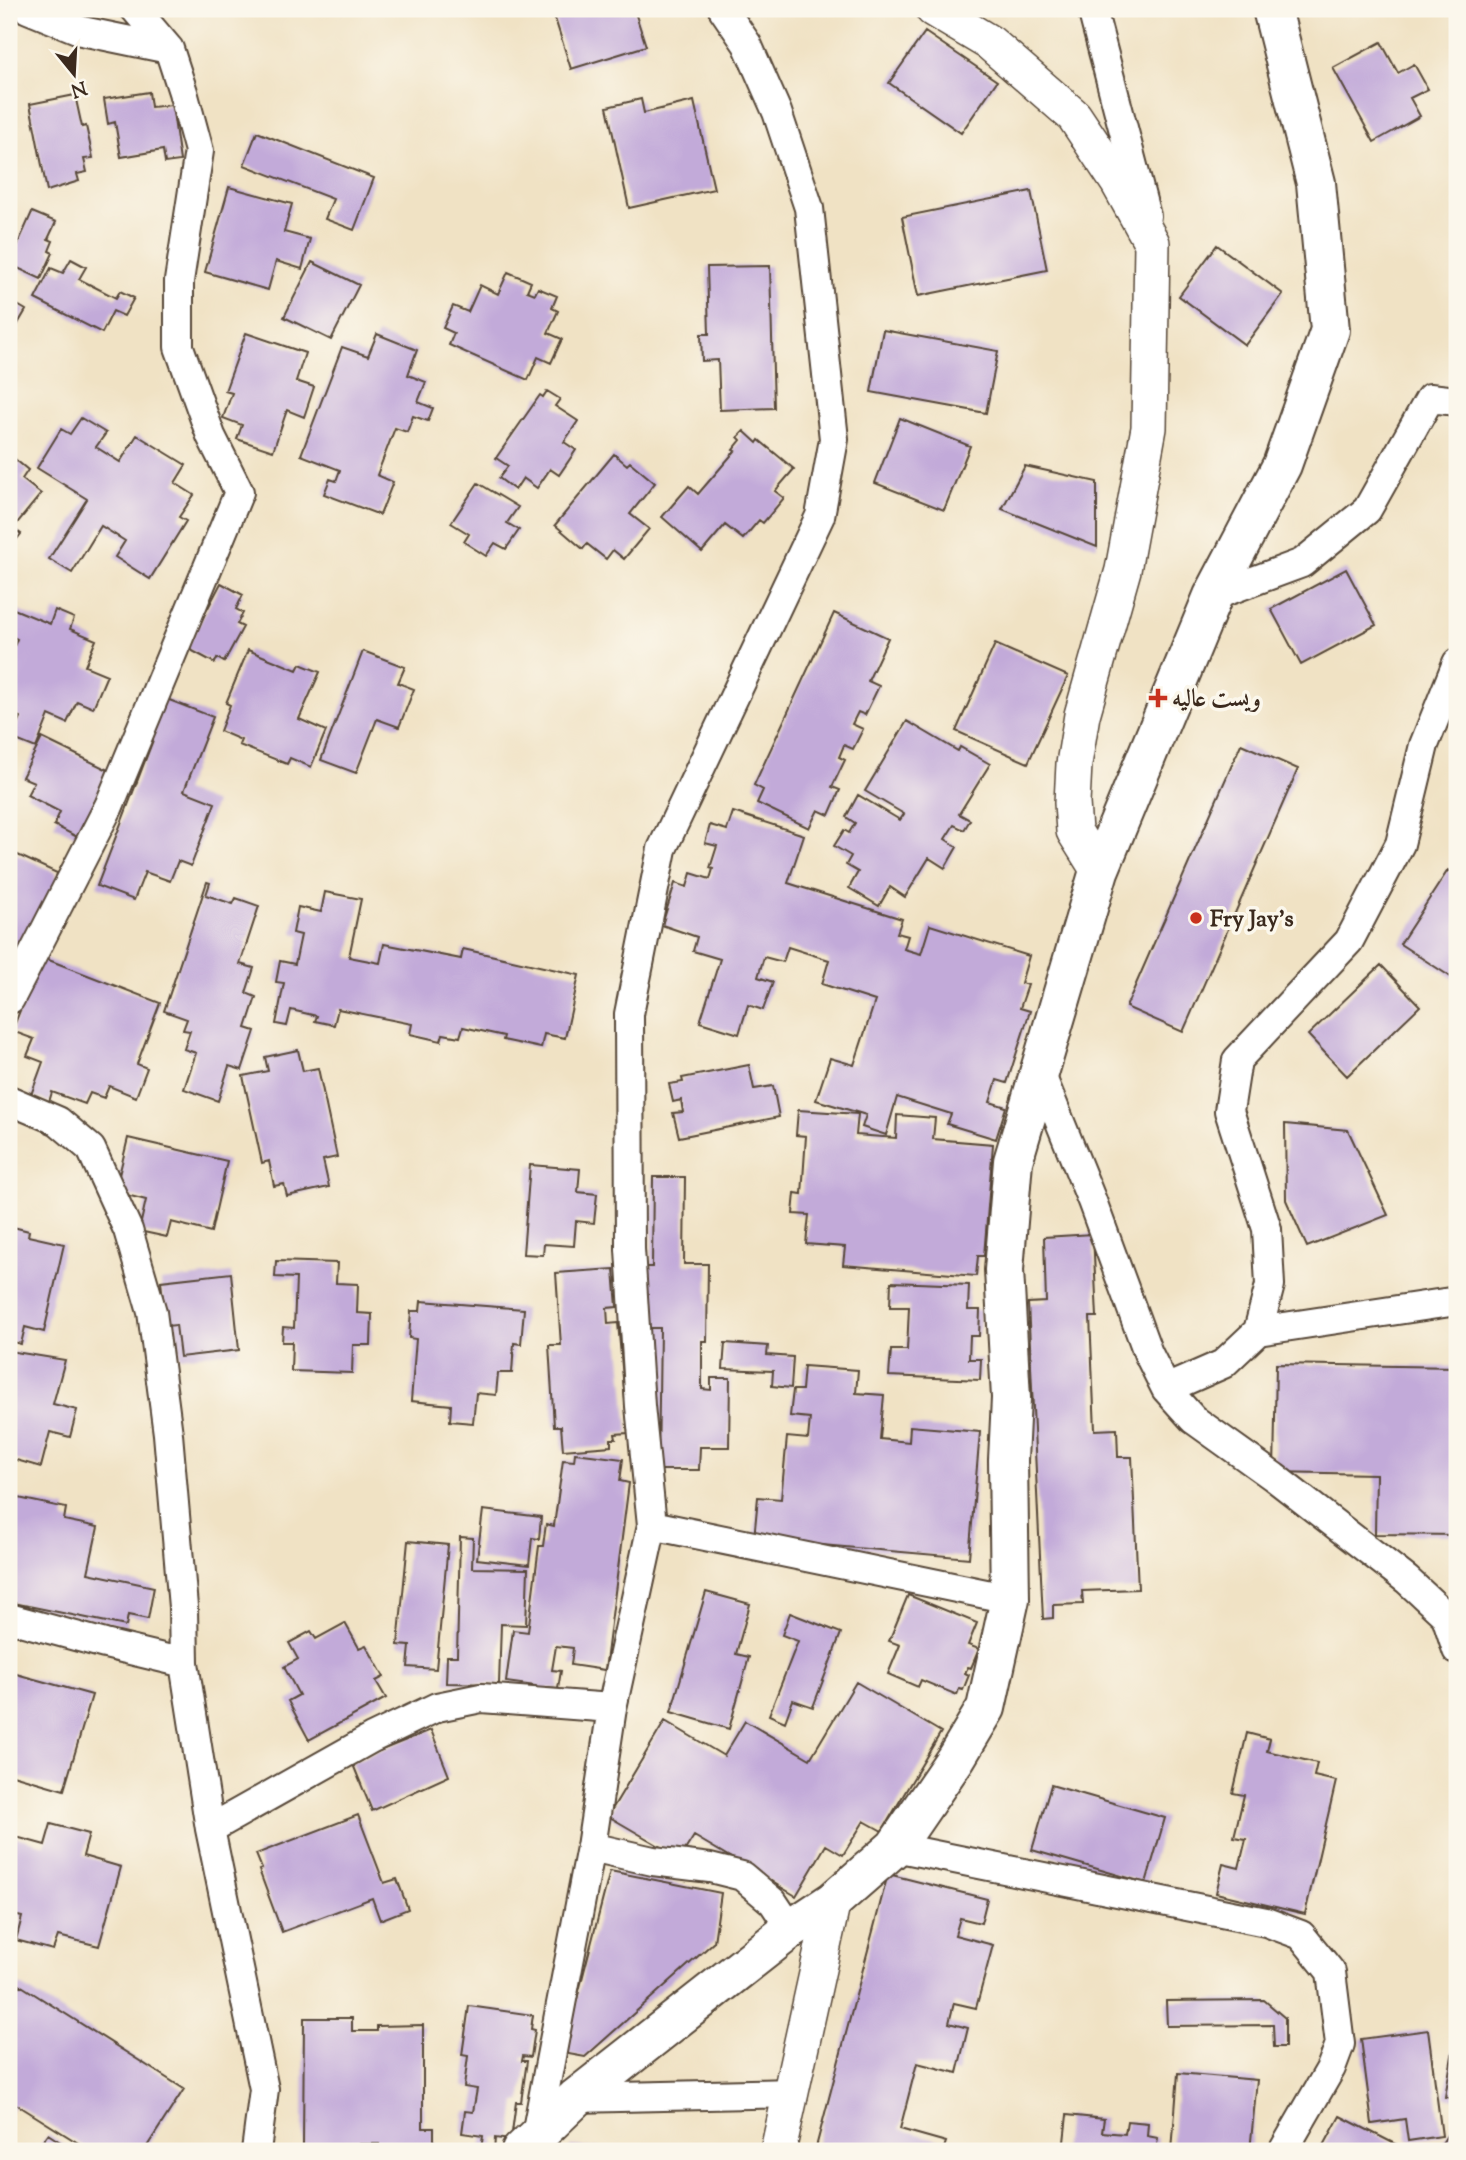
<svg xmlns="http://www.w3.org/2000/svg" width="1466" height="2160" viewBox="0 0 1466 2160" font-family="'Sorts Mill Goudy',Amiri,serif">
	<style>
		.building { fill: #c2aad9 }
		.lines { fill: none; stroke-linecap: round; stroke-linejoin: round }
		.minor-casing { stroke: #564637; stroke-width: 32 }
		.tertiary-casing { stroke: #564637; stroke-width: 38 }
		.primary-casing { stroke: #564637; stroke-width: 42 }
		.minor { stroke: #fff; stroke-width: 28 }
		.tertiary { stroke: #fff; stroke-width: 35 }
		.primary { stroke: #fff; stroke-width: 38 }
		.poi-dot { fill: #c8321e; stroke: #fbf7ec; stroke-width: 2.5 }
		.labels { text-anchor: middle; stroke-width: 7; stroke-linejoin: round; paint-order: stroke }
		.poi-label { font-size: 24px; font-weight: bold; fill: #3b2a1e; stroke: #fbf7ec; text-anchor: start }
	</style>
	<rect width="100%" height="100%" fill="#fbf7ec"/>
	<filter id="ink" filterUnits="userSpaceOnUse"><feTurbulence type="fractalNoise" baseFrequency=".0143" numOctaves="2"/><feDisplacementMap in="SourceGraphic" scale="14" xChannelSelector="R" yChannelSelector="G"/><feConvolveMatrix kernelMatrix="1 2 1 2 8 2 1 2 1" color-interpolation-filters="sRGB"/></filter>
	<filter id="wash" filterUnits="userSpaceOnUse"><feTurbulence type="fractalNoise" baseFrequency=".00686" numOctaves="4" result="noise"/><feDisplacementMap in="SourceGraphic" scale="28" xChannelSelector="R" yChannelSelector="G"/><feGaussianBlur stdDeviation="1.57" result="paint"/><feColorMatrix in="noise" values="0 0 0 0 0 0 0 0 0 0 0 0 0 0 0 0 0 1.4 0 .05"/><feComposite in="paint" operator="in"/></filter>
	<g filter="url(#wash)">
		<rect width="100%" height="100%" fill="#f0e2c4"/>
		<g id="blocks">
			<path class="building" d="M552,9H634L646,46L571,69Z
				M925,32L997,81L961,133L889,83Z
				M1381,42L1398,73L1414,64L1428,89L1410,98L1420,116L1374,142L1333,68Z
				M149,92L151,107L172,105L180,161L165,163L163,150L121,157L115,122L108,124L104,99Z
				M75,95L82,127L86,126L93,158L84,159L87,172L77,174L79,181L47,191L30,104Z
				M641,99L644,113L694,101L714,189L629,208L607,107Z
				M257,132L374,178L354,230L325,219L333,199L244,165Z
				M229,187L292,204L284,232L310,239L302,269L276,261L268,290L205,272Z
				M1031,191L1047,270L918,296L902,217Z
				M32,212L56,222L48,239L53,241L49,251L53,253L41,279L9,264Z
				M1217,245L1283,294L1245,345L1179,296Z
				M71,259L86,267L79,279L116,298L120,291L134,298L124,316L113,311L102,333L35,299L51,268L63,273Z
				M312,262L359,285L331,340L284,317Z
				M770,266L774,408L720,410L718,360L702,361L701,334H709L707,267Z
				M508,272L531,282L527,291L535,294L538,288L557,296L552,308L558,311L548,333L562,339L551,363L538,357L528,380L449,345L454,333L443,328L453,306L468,312L480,285L498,294Z
				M9,300L26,310L9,339Z
				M883,330L998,351L986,413L871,392Z
				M246,333L305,353L296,381L314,387L304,417L287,410L273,451L237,439L242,425L223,418L232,393L225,391Z
				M377,334L417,350L408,375L426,382L418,402L433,408L428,421L413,416L407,432L395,428L377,475L393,482L380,515L324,494L330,479L336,481L340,470L301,455L342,347L368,356Z
				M547,391L560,399L555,406L578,421L564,442L576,450L559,475L550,469L537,488L523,478L515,490L499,478L508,466L496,458L540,395L543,397Z
				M81,418L106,433L96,447L120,462L137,435L186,465L175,483L194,495L179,517L186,521L150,579L115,557L125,541L101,526L72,573L49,559L87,499L37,468L61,429L70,434Z
				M900,418L970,446L944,510L875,483Z
				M744,431L757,443L759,440L794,469L775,491L784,498L763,523L759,520L743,539L725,525L702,552L662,517L689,486L698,494L735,451L733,450L741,440L738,437Z
				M9,444L14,449L10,455L28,470L22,479L41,494L13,528L21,534L9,549Z
				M614,454L627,465L630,462L655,483L630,514L649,529L624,559L613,550L606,559L587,544L583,549L555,525Z
				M1025,466L1097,482V547L1002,509Z
				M478,483L518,507L507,523L519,530L506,549L495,543L486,556L464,542L469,534L451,523Z
				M1346,569L1376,625L1301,665L1271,609Z
				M221,583L243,595L236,609L243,613L237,624L243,627L224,662L217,658L215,663L187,648Z
				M9,607L50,624L55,610L74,618L70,629L96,640L85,666L107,675L93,708L77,701L67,723L49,715L36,748L11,738L20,717L9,713V659L17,639L9,635Z
				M834,613L888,638L868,681L879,686L865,715L858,712L852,724L863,729L853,749L844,745L839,757L845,760L832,787L840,790L829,815L818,810L809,828L757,803L763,790L754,785Z
				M995,644L1068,676L1028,763L956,731Z
				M248,650L297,670L300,664L320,672L299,719L326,731L311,767L290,758L287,764L239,745L241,740L220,731L230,705L226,703Z
				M363,651L405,667L398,683L414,689L399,727L377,719L356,773L321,760Z
				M159,696L213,717L184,791L215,803L191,866L178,861L170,881L145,872L134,900L97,886L153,740L143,736Z
				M907,721L958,751L960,747L990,764L959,814L970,820L964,830L954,825L945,839L957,847L945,868L929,858L905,897L890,887L879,906L849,888L858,872L846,865L851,856L834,846L844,830L849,833L855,823L846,817L858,795L900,820L904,814L865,791Z
				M42,738L110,771L77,837L54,825L60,812L27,795L34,782L22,777Z
				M1241,744L1298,769L1183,1032L1126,1007Z
				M733,812L804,835L788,883L902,919L897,933L908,936L904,949L921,954L930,925L1029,956L1021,983L1028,985L1020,1008L1030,1011L1007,1083L997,1080L990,1102L1006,1107L996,1139L947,1124L951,1114L897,1097L886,1135L862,1127L866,1115L816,1100L830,1058L854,1065L875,1001L822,984L829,960L788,947L783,962L764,957L758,977L773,982L763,1010L748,1005L739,1034L700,1022L720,959L693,951L697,937L662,925L675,883L687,887L691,873L710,879L713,869L710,868L717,846L705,843L710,825L727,830Z
				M9,851L57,873L56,877L59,879L21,961L9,956Z
				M1448,870L1457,875V981L1400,944Z
				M207,882L210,883L206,895L233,904L236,898L259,906L240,964L254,968L246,993L256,997L246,1028L255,1031L242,1070L229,1066L218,1101L184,1089L196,1053L184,1049L190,1031L183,1030L187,1019L164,1011Z
				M325,892L361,899L349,957L380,963L384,944L461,959L463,949L579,975L565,1038L544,1034L541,1048L503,1040L504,1036L463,1027L460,1037L443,1034L441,1041L410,1034L412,1024L338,1009L334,1025L315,1021L317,1016L291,1010L287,1026L276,1024L284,983L276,982L280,961L295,964L301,935L293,933L298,907L321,912Z
				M41,957L160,1003L137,1064L147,1068L136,1097L109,1086L104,1098L90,1093L85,1104L52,1092L49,1102L31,1095L43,1062L27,1056L34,1039L12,1031Z
				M1381,965L1420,1006L1347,1076L1308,1035Z
				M298,1050L303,1071L318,1068L337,1157L323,1160L329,1187L287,1196L284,1184L274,1186L269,1161L262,1163L243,1076L268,1071L265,1057Z
				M749,1065L754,1089L773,1086L779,1117L679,1137L673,1113L683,1112L681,1100L673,1102L669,1084L683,1082L682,1078Z
				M798,1110L858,1114L856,1135L896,1138L897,1115L935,1118L933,1139L993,1144L984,1256H978L976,1276L843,1265L845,1247L806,1244L809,1215L793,1214L795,1193L802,1194L806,1136L796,1135Z
				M1285,1124L1348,1130L1388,1215L1307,1247L1286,1200Z
				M128,1138L227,1161L211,1232L171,1222L167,1237L139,1231L146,1200L115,1192Z
				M530,1165L580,1169L578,1192L597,1194L594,1223L576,1221L574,1246L544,1244L543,1255L523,1254Z
				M653,1177H685L684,1264H708L707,1341H702V1389L711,1390V1378H730L729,1447H700L699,1470H658L660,1328H645L646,1267H652Z
				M9,1226L29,1231L28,1236L64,1244L44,1332L25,1327L21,1344L9,1341Z
				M1093,1234L1097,1317H1090L1095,1430L1117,1429L1118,1457H1132L1138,1589L1082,1591L1083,1604L1053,1605V1618L1043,1619L1028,1303L1046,1302L1044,1237Z
				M276,1261L337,1263L336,1283L358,1284L357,1313L372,1314L371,1345H353L352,1373L291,1371L292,1342H282L283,1327L294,1328L296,1278L275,1277Z
				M614,1269L617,1307L607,1308L608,1324L618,1323L628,1433L615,1434L616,1439H611V1446L563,1450L561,1426H554L549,1345H561L556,1273Z
				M231,1273L239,1350L180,1357L176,1325L166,1326L161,1281Z
				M891,1282L969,1285L968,1310H980L979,1336H970L969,1359H981L980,1380L889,1376L891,1350H907L909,1307H890Z
				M421,1301L524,1309L521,1344L514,1343L512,1373H498L496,1395L476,1393L473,1423L450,1421L451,1405L411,1401L416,1339L409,1338L411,1311H420Z
				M725,1343L768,1346L767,1355L793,1357L791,1388L772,1386L773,1371L723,1369Z
				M9,1351L65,1360L53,1404L77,1410L70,1437L50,1432L41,1467L9,1458Z
				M1276,1364L1457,1367V1535L1375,1534L1376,1474L1274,1472Z
				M804,1366L858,1370L856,1393L884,1395L880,1439L909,1442L910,1426L980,1432L969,1558L754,1539L758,1497L781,1499L787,1437L808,1439L810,1418L790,1416L793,1390H802Z
				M575,1453L623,1459L620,1481L629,1483L605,1670L571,1665L573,1648L556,1646L552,1670L561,1671L558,1689L548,1688L547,1695L535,1694L536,1686L506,1682L513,1630L528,1632L539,1546H543L546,1524L554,1526L563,1460L574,1461Z
				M9,1496L66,1508L64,1520L98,1527L88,1573L154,1587L148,1619L128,1615L126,1626L9,1602Z
				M483,1510L541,1517L539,1539L532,1538L529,1565L477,1559Z
				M460,1537L473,1538L472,1568L528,1569L526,1625L501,1624L499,1684L446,1683L447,1656H457Z
				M408,1541L448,1545L436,1669L408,1667L410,1646L398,1645Z
				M706,1592L750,1604L736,1654L749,1657L729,1729L671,1712Z
				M908,1595L977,1623L968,1645L979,1649L971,1668L968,1667L965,1673L969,1675L963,1690L959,1689L957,1695L921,1680L918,1687L888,1674L900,1645L889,1641Z
				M790,1613L841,1633L813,1707L793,1700L785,1722L769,1715L798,1641L782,1635Z
				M345,1623L359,1648L366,1645L384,1677L376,1681L386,1698L309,1740L288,1701L299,1695L284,1667L298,1659L289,1643L311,1631L316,1639Z
				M9,1672L92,1695L64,1790L9,1774Z
				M856,1682L941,1732L882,1831L864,1821L843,1855L826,1845L796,1896L694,1836L680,1858L608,1816L665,1721L724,1756L745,1721L810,1759Z
				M431,1730L449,1776L372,1811L352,1762Z
				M1247,1733L1270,1739L1267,1751L1317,1763L1314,1776L1336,1781L1305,1914L1216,1893L1223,1864L1239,1868L1246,1839L1234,1837L1244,1795L1233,1793Z
				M1051,1785L1165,1818L1146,1883L1032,1850Z
				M358,1815L384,1883L397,1879L408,1909L380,1920L372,1898L282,1932L259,1870L262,1869L256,1854Z
				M51,1824L89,1834L83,1856L121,1867L99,1946L58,1936L53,1950L16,1940L22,1917L9,1914V1835L45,1845Z
				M610,1871L721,1893L714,1942L585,2057L563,2053Z
				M888,1874L987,1899L981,1923L960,1918L955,1935L993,1945L976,2008L954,2003L949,2023L968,2028L957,2073L917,2063L900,2129L946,2142L943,2151H815Z
				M20,1985L184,2089L144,2151H91L16,2104L9,2115V2003Z
				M1264,2000L1285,2018V2047H1274L1273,2025L1167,2026L1166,2001Z
				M469,2006L533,2015L531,2029L535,2030L531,2057L523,2056L522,2061H527L521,2102H516L511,2140L495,2138L494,2151L481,2149L483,2136L462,2133L465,2111L473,2112L477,2089L464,2087L468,2056L462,2055Z
				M304,2018H352V2031H377V2026L423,2025V2128H434V2151H379V2144H360V2146L303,2147Z
				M1428,2030L1442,2136L1408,2141L1405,2119L1372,2124L1361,2039Z
				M1453,2050H1457V2099L1445,2097Z
				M1178,2073L1257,2080L1250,2151H1172Z
				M1067,2115L1104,2119L1102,2132L1125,2134L1127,2121L1148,2123L1147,2136L1158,2138L1156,2151H1063Z
				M1340,2116L1401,2147L1399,2151H1321Z
				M1457,2120V2151H1437Z
				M48,2134L74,2151H36Z
				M572,2146L606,2149V2151H568Z"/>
		</g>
	</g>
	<g filter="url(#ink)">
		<use href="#blocks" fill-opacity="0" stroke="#564637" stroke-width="2"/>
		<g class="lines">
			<g class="minor-casing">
				<path id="minor" d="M28,9L82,31L169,49
					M1092,9L1146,216
					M1213,596L1302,563L1367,510L1430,398L1457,401
					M10,999L109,806L239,492L211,436L179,347V281L199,151L183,92L169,49L135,9
					M1039,1070L1092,1201L1148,1353L1166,1389L1193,1419L1274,1477L1407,1580L1446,1616L1457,1650
					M9,1100L58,1121L91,1149L128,1230L152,1312L168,1434L183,1607L184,1663L210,1829L264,2089L256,2151
					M1258,1331L1457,1301
					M1166,1389L1223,1364L1258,1331L1270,1285L1267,1229L1229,1111L1237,1060L1349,941L1400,844L1424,745L1457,663
					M652,1525L1010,1599
					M9,1618L105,1644L184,1663
					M210,1829L372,1738L437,1707L481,1698L612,1708
					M591,1847L653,1861L710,1868L742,1876L773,1902L791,1929
					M895,1847L1266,1922L1301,1935L1331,1972L1340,2044L1331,2068L1283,2151
					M576,2098L792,2093
					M536,2135L591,1847L612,1708L652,1525L640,1406L630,1249L629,1014L662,849L820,516L834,439L809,208L777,112L747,44L723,9"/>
			</g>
			<g class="tertiary-casing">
				<path id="tertiary" d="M933,9L990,43L1074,116L1118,182L1152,243L1149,428L1123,570L1082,715L1074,764L1072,803L1074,831L1099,871
					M778,2151L833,1901"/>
			</g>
			<g class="primary-casing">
				<path id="primary" d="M521,2151L576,2098L791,1929L833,1901L895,1847L956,1758L986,1708L1010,1599L1008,1460L1011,1398L1004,1270L1013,1161L1099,871L1213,596L1282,465L1330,330L1316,183L1272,9"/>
			</g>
			<use href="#minor" class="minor"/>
			<use href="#tertiary" class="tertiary"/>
			<use href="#primary" class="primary"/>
		</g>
	</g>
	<g class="poi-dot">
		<path d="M1154.5 687.5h7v7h7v7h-7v7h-7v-7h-7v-7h7z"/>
		<circle cx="1196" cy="918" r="7"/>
	</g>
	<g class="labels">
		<g class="poi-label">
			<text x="1172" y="706">ويست عاليه</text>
			<text x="1210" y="926">Fry Jay's</text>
		</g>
	</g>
	<rect width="1466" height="2160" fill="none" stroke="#fbf7ec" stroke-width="35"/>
	<g transform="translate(74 74) rotate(162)" stroke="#fbf7ec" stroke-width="5" paint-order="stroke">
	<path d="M0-5L12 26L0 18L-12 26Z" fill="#3b2a1e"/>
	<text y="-10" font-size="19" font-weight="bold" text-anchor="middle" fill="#3b2a1e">N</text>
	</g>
</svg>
